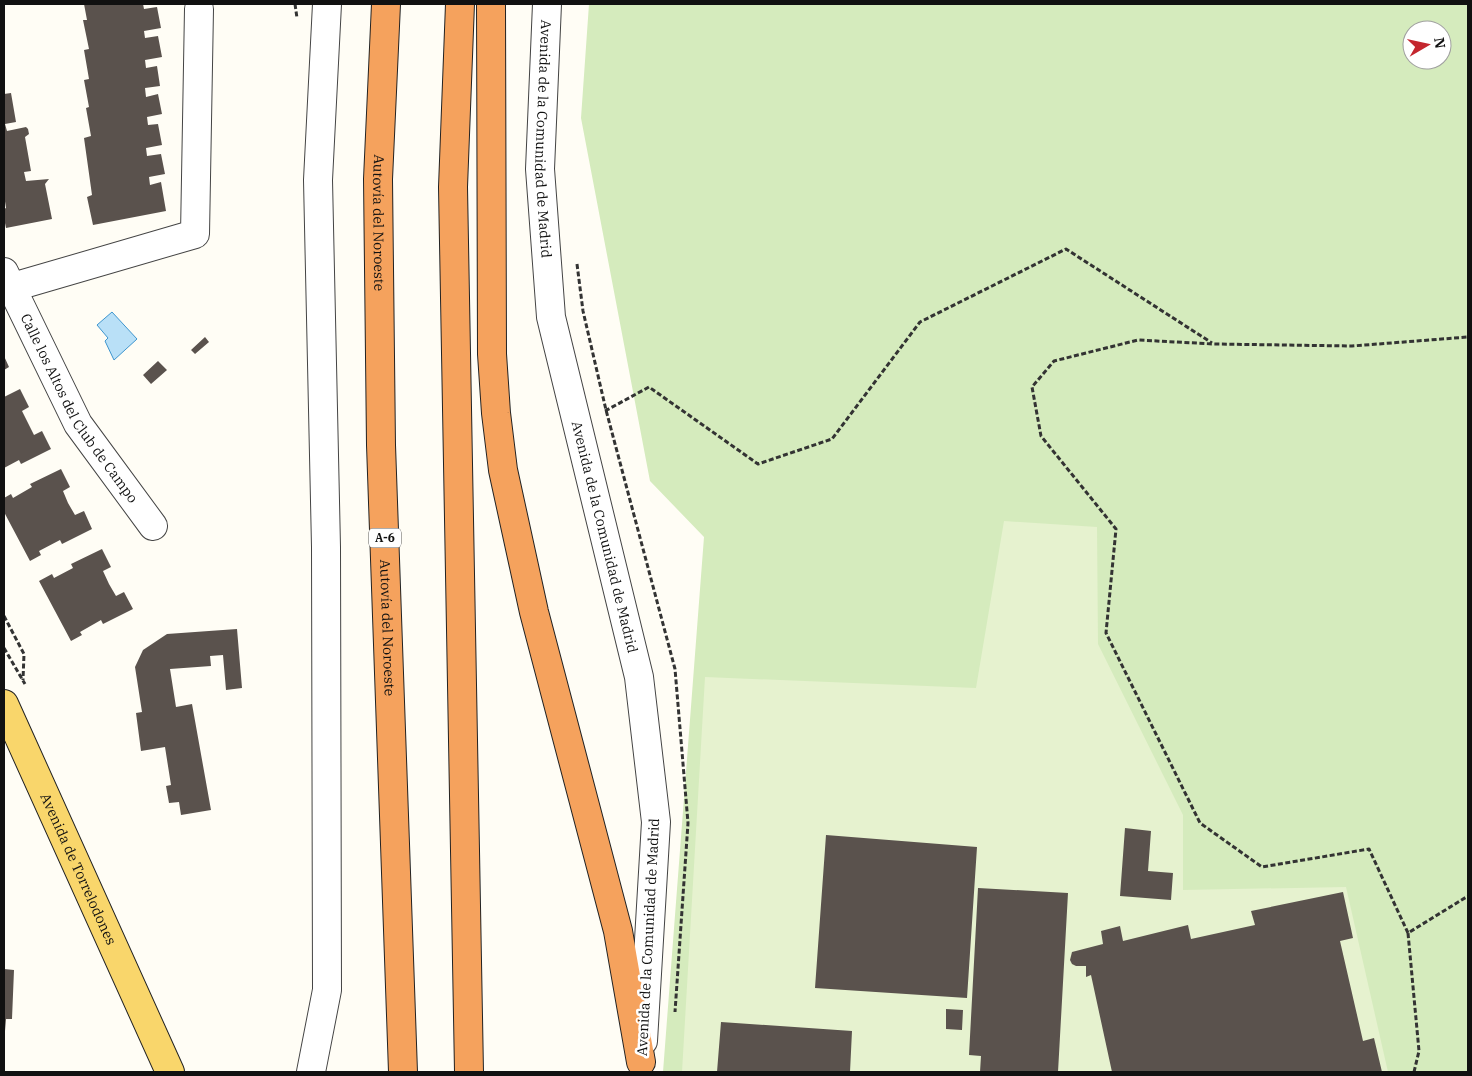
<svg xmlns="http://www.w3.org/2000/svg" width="1472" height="1076" viewBox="0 0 1472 1076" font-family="'IBM Plex Serif',serif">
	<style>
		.green { fill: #d5ebbd; fill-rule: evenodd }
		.pitch { fill: #e6f2cf }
		.water { fill: #b9e0f7; stroke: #3f96cf }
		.building { fill: #5a524d }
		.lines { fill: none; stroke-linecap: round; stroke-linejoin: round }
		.minor-casing { stroke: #444; stroke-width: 30 }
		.major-casing { stroke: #222; stroke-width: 30 }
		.highway-casing { stroke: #222; stroke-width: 30 }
		.path { stroke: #333; stroke-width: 3; stroke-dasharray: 5 2.5; stroke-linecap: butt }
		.minor { stroke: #fff; stroke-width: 28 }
		.major { stroke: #f9d66b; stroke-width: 28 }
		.highway { stroke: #f5a25d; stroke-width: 28 }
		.labels { text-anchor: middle; stroke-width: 5; stroke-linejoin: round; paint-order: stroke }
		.shield { fill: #fff; stroke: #585858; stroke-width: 1 }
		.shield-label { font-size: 12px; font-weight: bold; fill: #111 }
		.street-label { font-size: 14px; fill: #111; stroke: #fff }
	</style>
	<rect width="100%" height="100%" fill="#fffdf5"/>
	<path class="green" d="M589,4H1468V1072H663L704,537L650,481L581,118ZM1412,30H1442V60H1412Z"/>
	<path class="pitch" d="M1004,521L1097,527L1098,644L1183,815V890L1346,887L1388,1072H682L705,677L976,688Z"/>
	<path class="water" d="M112,312L137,339L114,360L105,341L108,338L97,325Z"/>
	<path class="building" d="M84,4H143L144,9L157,7L161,28L144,31L145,38L158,36L162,57L145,60L146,68L157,66L160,86L145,88L146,97L158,94L162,114L147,117L148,125L158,124L162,145L146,148L147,156L161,154L165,174L149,177L150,185L161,182L166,211L93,225L87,197L92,195L84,138L91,136L86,108L89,107L84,80L89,79L84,50L89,49L83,20H87Z
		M11,93L16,122L5,124L7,131L26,127L28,129L29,134L25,137L31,171L24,172L26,181L49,179L45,184L52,219L6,228L4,218V209L6,208L4,195V94Z
		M205,337L209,342L195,354L191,350Z
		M4,356L9,367L4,370Z
		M158,361L167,370L151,384L143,375Z
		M20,389L29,407L22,411L34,435L42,431L51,449L21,464L19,460L4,468V397Z
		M61,469L70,487L63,491L68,503L75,515L84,511L92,529L62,544L60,540L39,551L41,555L30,561L4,512V498L11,494L13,498L32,487L30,484Z
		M102,549L111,567L103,571L109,584L116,596L124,592L133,609L103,624L101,620L80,632L82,635L71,641L39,581L52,574L54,578L73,568L71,564Z
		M237,629L242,688L226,690L223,655L210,656L211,666L170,669L176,707L192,704L211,810L181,815L179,802L169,803L166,786L171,785L165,747L141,751L136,713L142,712L135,667L143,650L167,634Z
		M1125,828L1151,831L1148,871L1173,873L1171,900L1120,896Z
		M826,835L977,847L967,998L815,988Z
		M978,888L1068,893L1058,1072H980L981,1056L969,1055Z
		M1343,892L1353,938L1340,941L1363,1041L1374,1038L1382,1072H1112L1091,975L1086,977V966H1076L1072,964L1070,960L1072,952L1103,944L1101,931L1120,926L1123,941L1188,925L1191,939L1255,925L1251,911Z
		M4,969L14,970L12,1019H6L5,1031Z
		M946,1009L963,1010L962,1030L946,1029Z
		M721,1022L852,1031L850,1072H717Z"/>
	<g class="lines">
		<g class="minor-casing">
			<g id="minor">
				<path id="s1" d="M547,4L540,169L551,317L639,677L656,822L643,1041"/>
				<path id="s2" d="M4,272L78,424L153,526"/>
				<path d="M13,287L195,234L199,9"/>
				<path d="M311,1072L327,990L326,547L318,180L327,4"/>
			</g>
		</g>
		<g class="major-casing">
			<g id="major">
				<path id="s3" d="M4,704L170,1072"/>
			</g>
		</g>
		<g class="highway-casing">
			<g id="highway">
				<path id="s4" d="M386,4L378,179L381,445L403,1072"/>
				<path d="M460,4L453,187L469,1072"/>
				<path d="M491,4L492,354L496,413L503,470L534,612L618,931L641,1062"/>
			</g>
		</g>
		<path class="path" d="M295,4L297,18
			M577,264L583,311L606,410L675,669L688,823L675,1012
			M605,411L649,387L758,464L832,439L920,322L1066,249L1212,343
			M4,616L24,654L23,680
			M4,648L25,684
			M1408,933L1369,849L1262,867L1200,823L1106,633L1116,529L1041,436L1032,387L1054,361L1138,340L1214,344L1352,346L1468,337
			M1414,1072L1419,1051L1408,933L1468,896"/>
		<use href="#minor" class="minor"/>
		<use href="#major" class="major"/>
		<use href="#highway" class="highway"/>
	</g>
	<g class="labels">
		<rect class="shield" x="369" y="528.5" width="32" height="19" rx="4"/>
		<g class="shield-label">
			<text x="385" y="542">A-6</text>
		</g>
		<g class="street-label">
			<text dy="5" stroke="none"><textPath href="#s1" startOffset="135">Avenida de la Comunidad de Madrid</textPath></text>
			<text dy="5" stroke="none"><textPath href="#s4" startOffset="219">Autovía del Noroeste</textPath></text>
			<text dy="5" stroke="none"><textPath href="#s2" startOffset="156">Calle los Altos del Club de Campo</textPath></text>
			<text dy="5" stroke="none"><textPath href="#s1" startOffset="540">Avenida de la Comunidad de Madrid</textPath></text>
			<text dy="5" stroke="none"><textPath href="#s4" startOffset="624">Autovía del Noroeste</textPath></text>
			<text dy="5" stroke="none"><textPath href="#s3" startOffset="181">Avenida de Torrelodones</textPath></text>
			<text transform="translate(648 937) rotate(-87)" y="5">Avenida de la Comunidad de Madrid</text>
		</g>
	</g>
	<rect width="1472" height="1076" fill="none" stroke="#111111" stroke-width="10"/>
	<g transform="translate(1427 45) rotate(81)"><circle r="24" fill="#ffffff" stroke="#a0a0a0"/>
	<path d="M0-4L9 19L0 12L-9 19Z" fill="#c4262e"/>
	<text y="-8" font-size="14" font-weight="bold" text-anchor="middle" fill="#111111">N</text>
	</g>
</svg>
